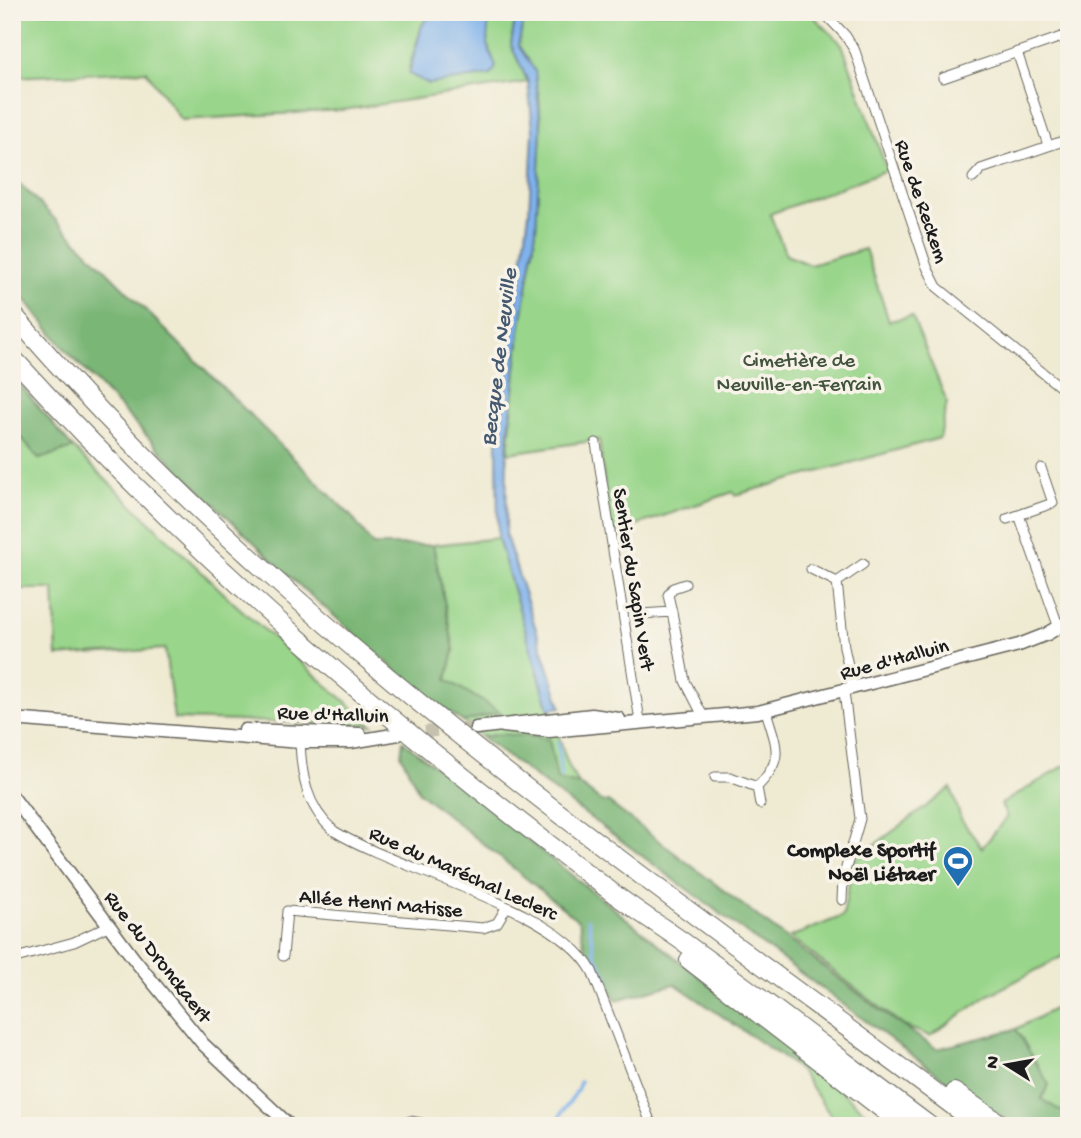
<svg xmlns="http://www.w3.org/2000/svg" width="1081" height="1138" viewBox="0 0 1081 1138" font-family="'Gochi Hand',sans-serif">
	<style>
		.green { fill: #99d58a; stroke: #5a7853; stroke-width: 2 }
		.forest { fill: #7ab676; stroke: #4b6949; stroke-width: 2 }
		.water { fill: #80b2ec; stroke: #4e6784; stroke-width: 2 }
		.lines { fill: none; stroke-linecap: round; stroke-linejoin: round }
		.stream { stroke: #80b2ec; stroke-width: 3.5 }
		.secondary-tunnel { stroke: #c5c1ae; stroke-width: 12; stroke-dasharray: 12 6; stroke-linecap: butt }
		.street-casing { stroke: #66645c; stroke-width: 11 }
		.secondary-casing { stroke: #66645c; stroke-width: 15 }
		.highway-casing { stroke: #66645c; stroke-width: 20 }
		.street { stroke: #fff; stroke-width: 9 }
		.secondary { stroke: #fff; stroke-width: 12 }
		.highway { stroke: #fff; stroke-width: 18 }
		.labels { text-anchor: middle; stroke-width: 7; stroke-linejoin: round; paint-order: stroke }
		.street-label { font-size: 21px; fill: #1c1c1c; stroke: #f7f3e8 }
		.park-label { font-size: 21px; fill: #42543d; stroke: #f7f3e8 }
		.poi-label { font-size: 21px; font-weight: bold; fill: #1c1c1c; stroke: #f7f3e8; text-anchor: end }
		.water-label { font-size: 23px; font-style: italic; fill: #44586f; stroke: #f7f3e8 }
	</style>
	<rect width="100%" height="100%" fill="#f7f3e8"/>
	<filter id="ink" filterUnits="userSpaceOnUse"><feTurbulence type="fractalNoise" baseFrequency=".0143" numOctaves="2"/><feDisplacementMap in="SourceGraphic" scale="14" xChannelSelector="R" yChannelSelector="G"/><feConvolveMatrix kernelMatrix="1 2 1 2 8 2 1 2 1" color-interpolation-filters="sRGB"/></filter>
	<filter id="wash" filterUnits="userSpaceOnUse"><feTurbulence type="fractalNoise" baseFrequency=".00686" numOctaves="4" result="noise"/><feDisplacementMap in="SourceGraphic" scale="28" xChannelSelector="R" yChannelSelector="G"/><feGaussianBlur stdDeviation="1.57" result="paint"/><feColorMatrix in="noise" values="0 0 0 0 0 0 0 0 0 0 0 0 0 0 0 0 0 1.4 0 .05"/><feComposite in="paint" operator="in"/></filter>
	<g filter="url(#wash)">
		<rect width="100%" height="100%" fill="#efead2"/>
		<path class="green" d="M12,12H433L422,26L409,68L429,84L496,66L487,44L489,12H516L511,45L528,82L343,110L181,120L146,71L12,77Z
			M526,12H809L842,44L887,170L770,214L786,255L810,265L865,249L889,321L912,316L947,402L940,438L735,495L733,492L611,534L599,440L508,453L520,331L536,231L541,128L539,95L529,61L518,45Z
			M12,426L39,459L73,448L236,605L372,725L174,719L165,649L57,656L54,589H12Z
			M498,538L549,709C561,734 563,764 580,785L557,780L503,734L481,737L463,722L499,712L447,680L454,650L433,545Z
			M1069,763V953L989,995L930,1036L904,1026L790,937L843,916L853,861L951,788L961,819L982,848L1007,817L1001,804Z
			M1069,1001V1116L1041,1099L1049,1085L1016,1029Z
			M798,1055L882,1126H838L800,1071L792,1064Z"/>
		<path class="forest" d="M12,176L351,516L373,545H433L454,650L447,680L500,712L463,722L422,693L291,578L179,470L63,347L12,283Z
			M12,375L73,448L39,459L12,426Z
			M503,734L549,739L557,780L580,785L602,802H608L892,1019L937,1049L1016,1029L1049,1085L1041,1099L1069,1116V1126H1015L947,1081L481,737Z
			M403,741L798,1055L792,1064L675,984L616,1000L595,960L585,949L579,921L419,792L401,755Z"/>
		<path class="water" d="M433,12H489L487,44L496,67L491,75L429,84L409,74L422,25Z
			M516,12H526L518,45L535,71L541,128L536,231L520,331L507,449L506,536L561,707L549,709L498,538L497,444L529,213L533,131L528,82L511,45Z"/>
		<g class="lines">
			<path class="stream" d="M558,743L561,777
				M588,919L595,955L608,979
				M557,1126C560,1107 576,1101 580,1082"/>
		</g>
	</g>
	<g filter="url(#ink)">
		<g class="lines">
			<path class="secondary-tunnel" d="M407,733L476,728"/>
			<g class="street-casing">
				<path id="street" d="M823,12L845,35L855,51L927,267L937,287L1069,394
					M1017,52L1048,145
					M943,78L1067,35
					M973,178L981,169L1069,139
					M596,443L640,721
					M1019,515L1059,628
					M1007,519L1053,503L1041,468
					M811,569L837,582L863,564
					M837,582L844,647L853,689
					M672,612L668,595L673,588L685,584
					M641,614L672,612L685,681L703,716
					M300,739C301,774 306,807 334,831C401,872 556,906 592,971L652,1126
					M715,777H730L757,787L760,804
					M757,787C786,758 776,746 766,711
					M842,900L843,878L860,819L844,692
					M283,956L287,911L483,928L497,923L506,908
					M12,959L74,942L110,925
					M400,1126L410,1121L438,1126"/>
			</g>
			<g class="secondary-casing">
				<path id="secondary" d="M12,719L300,742H351L399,734
					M503,726L549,731L758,712L1019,645L1047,634L1069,621
					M476,728L592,715L619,719
					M245,730L360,734
					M12,796L134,959L203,1044L290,1126"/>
			</g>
			<g class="highway-casing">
				<path id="highway" d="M12,313C287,635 643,874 980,1126
					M12,357C192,556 395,729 609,890C636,911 666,929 693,949C773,1006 851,1067 930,1126
					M689,960L904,1126
					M954,1092L1004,1126"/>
			</g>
			<use href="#street" class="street"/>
			<use href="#secondary" class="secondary"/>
			<use href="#highway" class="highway"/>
		</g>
	</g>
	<defs>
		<g id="stadium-pin" transform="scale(1.575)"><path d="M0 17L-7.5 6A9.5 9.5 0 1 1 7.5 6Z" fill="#1f6fb2" stroke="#f7f3e8"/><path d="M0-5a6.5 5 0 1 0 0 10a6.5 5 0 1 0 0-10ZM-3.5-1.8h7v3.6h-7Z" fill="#fff"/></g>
	</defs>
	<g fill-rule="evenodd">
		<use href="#stadium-pin" x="958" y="861"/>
	</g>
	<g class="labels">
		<g class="street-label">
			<text transform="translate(923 201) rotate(71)" y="7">Rue de Reckem</text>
			<text transform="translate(635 579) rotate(81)" y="7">Sentier du Sapin Vert</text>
			<text transform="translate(894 658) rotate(-15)" y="7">Rue d'Halluin</text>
			<text transform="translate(333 713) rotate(2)" y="7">Rue d'Halluin</text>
			<text transform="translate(464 872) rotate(24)" y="7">Rue du Maréchal Leclerc</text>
			<text transform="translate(381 902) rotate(5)" y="7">Allée Henri Matisse</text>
			<text transform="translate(159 956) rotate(52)" y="7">Rue du Dronckaert</text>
		</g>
		<g class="park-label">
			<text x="799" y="366">Cimetière de<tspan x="799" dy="24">Neuville-en-Ferrain</tspan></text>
		</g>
		<g class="poi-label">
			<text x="935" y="856">Complexe Sportif<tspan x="935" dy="24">Noël Liétaer</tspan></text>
		</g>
		<g class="water-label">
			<text transform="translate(497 357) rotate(-83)" y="8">Becque de Neuville</text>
		</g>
	</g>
	<rect width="1081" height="1138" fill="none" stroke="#f7f3e8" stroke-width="42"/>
	<g transform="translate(1007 1065) rotate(281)" stroke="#f7f3e8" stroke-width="5" paint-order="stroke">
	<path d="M0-5L12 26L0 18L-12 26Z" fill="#1c1c1c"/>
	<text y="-10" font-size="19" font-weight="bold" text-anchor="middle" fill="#1c1c1c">N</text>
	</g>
</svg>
